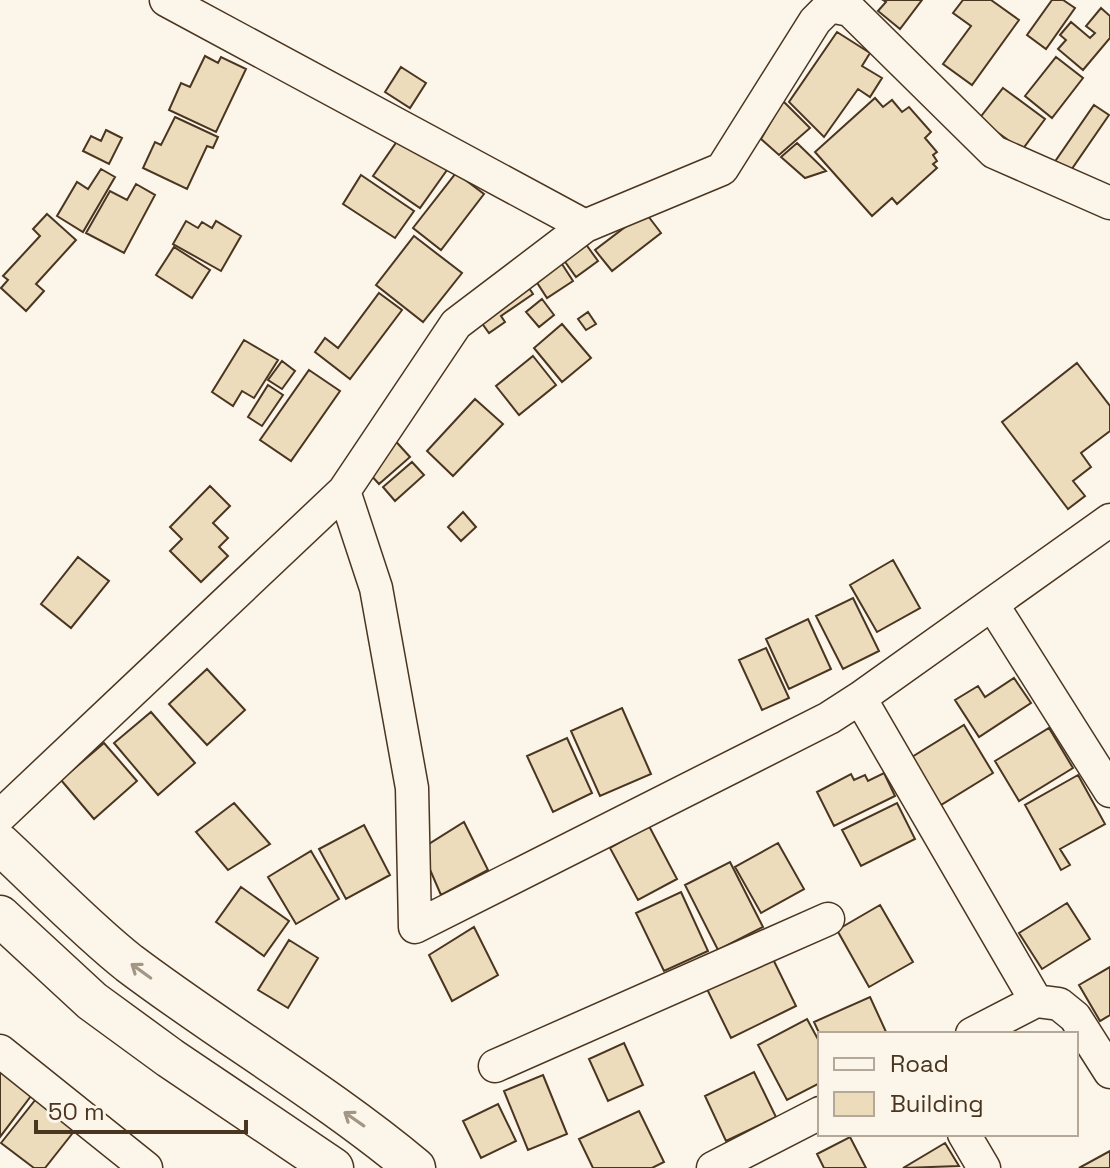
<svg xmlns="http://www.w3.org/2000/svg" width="1110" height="1168" viewBox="0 0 1110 1168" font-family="'Space Grotesk',sans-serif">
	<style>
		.building { fill: #ecdcbc; stroke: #4a3520; stroke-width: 2 }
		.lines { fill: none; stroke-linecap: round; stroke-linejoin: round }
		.minor-casing { stroke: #4a3520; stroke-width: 35 }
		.major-casing { stroke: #4a3520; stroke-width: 43 }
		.minor { stroke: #fbf6e9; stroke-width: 32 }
		.major { stroke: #fbf6e9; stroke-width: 40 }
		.oneway { stroke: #a29684 }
	</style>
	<rect width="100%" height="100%" fill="#fbf6e9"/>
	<path class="building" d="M883,0H922L900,29L878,11L886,2Z
		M963,0H991L1019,20L972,85L943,64L971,26L953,13Z
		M1052,0H1063L1075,8L1046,49L1027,35Z
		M1101,8L1110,16V38L1083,70L1058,49L1066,40L1060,35L1071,22L1090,38L1095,33L1086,26Z
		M837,32L870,53L862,66L882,78L870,97L858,89L824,137L789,102Z
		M205,56L218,63L221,57L246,69L216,132L169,110L181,83L190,87Z
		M1056,57L1083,78L1052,118L1025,96Z
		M401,67L426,83L410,108L385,92Z
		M1003,88L1045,119L1022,150L979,119Z
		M875,98L883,107L892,100L902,112L909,107L931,132L925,138L937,152L933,155L937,161L933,164L937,168L897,204L892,198L872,216L815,152Z
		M783,101L810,128L779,155L761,139Z
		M1094,105L1109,115L1069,173L1054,163Z
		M175,117L218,137L213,148L207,146L187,189L143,168L155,142L161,145Z
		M106,130L122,138L109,164L83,151L91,136L101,141Z
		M400,137L447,170L420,208L373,176Z
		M797,143L826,171L805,178L781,157Z
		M101,169L115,177L83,232L57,216L77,182L88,189Z
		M456,173L484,194L441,250L413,228Z
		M361,175L414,211L395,238L343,204Z
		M136,184L155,195L124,253L86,233L110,191L127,200Z
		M645,212L661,233L612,271L595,250Z
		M47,214L76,240L36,284L44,291L26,311L1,288L8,280L3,276L40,236L33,229Z
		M186,221L198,228L202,222L212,228L216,221L241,236L221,271L173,244Z
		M414,236L462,273L423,322L376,285Z
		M585,243L598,261L576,277L563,259Z
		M174,247L210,270L192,298L156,275Z
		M560,261L573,281L547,298L534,278Z
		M525,282L533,294L501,316L505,322L489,333L481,322Z
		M379,293L402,310L350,379L315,352L325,338L338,348Z
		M542,299L554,315L539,327L526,312Z
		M588,312L596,324L586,330L578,319Z
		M562,324L591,358L562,382L534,348Z
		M244,340L278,360L254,398L242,391L233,406L212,392Z
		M533,356L556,385L519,415L496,386Z
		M282,361L295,371L282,389L268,380Z
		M1077,363L1110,406V431L1081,453L1091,467L1073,481L1085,496L1068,509L1002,422Z
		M309,370L340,391L291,461L260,440Z
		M268,385L283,395L262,426L248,417Z
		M475,399L503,424L453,476L427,451Z
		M390,435L410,457L379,484L359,462Z
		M412,462L424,475L395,501L383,487Z
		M210,486L230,506L213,523L228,538L219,547L228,556L201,582L170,551L182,539L170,527Z
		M463,512L476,527L461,541L448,527Z
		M78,557L109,581L71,628L41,604Z
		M893,560L920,608L877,632L850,585Z
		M853,598L879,651L843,669L816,616Z
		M808,619L831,669L789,689L766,639Z
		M766,648L789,698L762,710L739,660Z
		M207,669L245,710L207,745L169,704Z
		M1014,678L1031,703L979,737L955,700L978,686L985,697Z
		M622,708L651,774L600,796L571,731Z
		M151,712L195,763L158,795L114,743Z
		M964,725L993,773L936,808L907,760Z
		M1049,728L1073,768L1019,801L995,761Z
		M567,738L592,793L553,812L527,756Z
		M104,743L137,781L94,819L61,780Z
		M884,773L895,796L834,826L817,792L851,774L854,780L865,775L868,781Z
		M1078,775L1105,824L1060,849L1070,865L1061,870L1025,805Z
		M234,803L270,844L228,870L196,832Z
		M897,803L915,839L861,866L842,830Z
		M464,822L488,870L441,895L421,849Z
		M364,825L390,875L346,899L319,849Z
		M649,826L677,879L638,900L610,848Z
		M778,843L804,889L761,913L735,867Z
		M311,851L339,899L296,924L268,877Z
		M730,862L763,927L718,950L685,885Z
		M241,887L289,921L264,956L216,922Z
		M681,892L708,951L664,971L636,913Z
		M1067,903L1090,939L1042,969L1019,933Z
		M880,905L913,962L869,987L837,930Z
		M474,927L498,975L452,1001L429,955Z
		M289,940L318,958L288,1008L258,990Z
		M769,951L796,1006L731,1038L704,983Z
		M1110,967V1015L1100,1021L1079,985Z
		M870,997L887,1034L820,1035L814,1022Z
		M807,1019L820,1043V1083L787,1100L758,1045Z
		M624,1043L643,1085L608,1101L589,1059Z
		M0,1066L34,1092L0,1137Z
		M754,1072L776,1117L726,1141L705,1096Z
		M543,1075L567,1134L528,1150L504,1091Z
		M36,1099L83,1120L45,1168H34L1,1143Z
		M498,1104L516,1141L481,1158L463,1121Z
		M639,1111L664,1162L652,1168H593L579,1139Z
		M850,1137L866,1168H824L817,1154Z
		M945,1143L959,1166L903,1168Z
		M1110,1151V1168H1079Z"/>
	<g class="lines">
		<g class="minor-casing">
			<path id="minor" d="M166,0L585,226L722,169L815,21L830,6L850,10L994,152L1110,203
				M344,491L376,588L412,788L415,927L829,718L860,698L1110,520
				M992,604L1110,791
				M860,698L1036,1001L1059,1004L1075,1017L1110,1072
				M0,816L344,491L456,324L585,226
				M972,1034L1036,1001
				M0,1051L146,1168
				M495,1066L828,919
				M964,1134L984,1168
				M713,1168L820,1113"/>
		</g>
		<g class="major-casing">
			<path id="major" d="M0,844C41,882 86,929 129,963C223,1034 325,1093 415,1168
				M0,916L92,1001L170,1058L333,1168"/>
		</g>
		<use href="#minor" class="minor"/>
		<use href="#major" class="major"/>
	</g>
	<defs><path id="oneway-shaft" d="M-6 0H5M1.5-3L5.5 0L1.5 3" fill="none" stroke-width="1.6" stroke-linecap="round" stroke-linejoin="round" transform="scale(2)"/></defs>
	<g class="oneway">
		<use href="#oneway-shaft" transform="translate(141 971) rotate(-144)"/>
		<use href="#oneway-shaft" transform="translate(354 1119) rotate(-145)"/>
	</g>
	<rect x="818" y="1032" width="260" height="104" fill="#fbf6e9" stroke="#b4a999" stroke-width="2"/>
	<rect x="834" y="1058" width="40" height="12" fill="#fbf6e9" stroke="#b4a999" stroke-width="2"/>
	<text x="890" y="1072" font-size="24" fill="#4a3520">Road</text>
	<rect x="834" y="1092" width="40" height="24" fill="#ecdcbc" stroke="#b4a999" stroke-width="2"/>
	<text x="890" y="1112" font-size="24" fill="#4a3520">Building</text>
	<path d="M36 1120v12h210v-12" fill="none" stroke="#4a3520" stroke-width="4"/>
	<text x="48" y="1120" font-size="24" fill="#4a3520" stroke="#fbf6e9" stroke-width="6" paint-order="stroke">50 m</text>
</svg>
